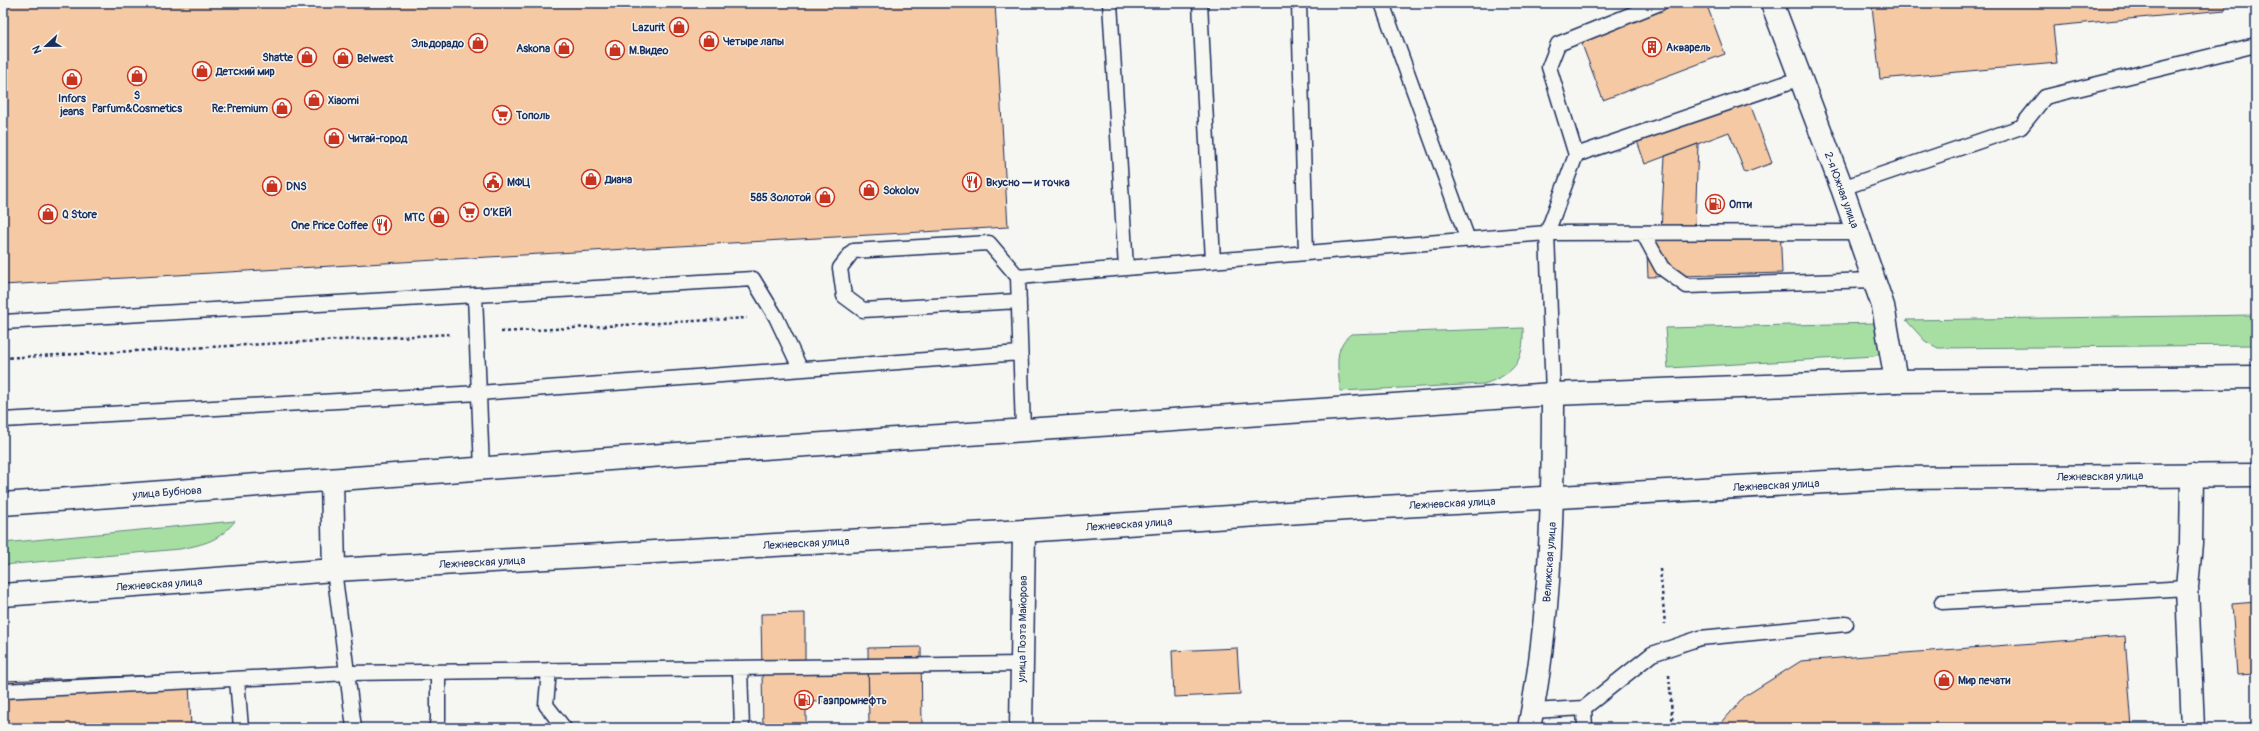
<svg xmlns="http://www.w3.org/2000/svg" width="2259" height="731" viewBox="0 0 2259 731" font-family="Pangolin,sans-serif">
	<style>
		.green { fill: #a7dfa3; stroke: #618780 }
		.building { fill: #f4c9a3; stroke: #1b2f5e }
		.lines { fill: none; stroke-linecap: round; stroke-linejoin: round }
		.service-casing { stroke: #1b2f5e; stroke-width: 17 }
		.minor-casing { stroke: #1b2f5e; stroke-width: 25 }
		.secondary-casing { stroke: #1b2f5e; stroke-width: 25 }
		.trunk-casing { stroke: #1b2f5e; stroke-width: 25 }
		.path { stroke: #1b2f5e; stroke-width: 2.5; stroke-dasharray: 3 3; stroke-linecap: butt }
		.service { stroke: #f6f6f2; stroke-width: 14 }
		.minor { stroke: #f6f6f2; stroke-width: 22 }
		.secondary { stroke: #f6f6f2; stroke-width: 22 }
		.trunk { stroke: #f6f6f2; stroke-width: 22 }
		.labels { text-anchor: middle; stroke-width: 3; stroke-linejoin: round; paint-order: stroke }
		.poi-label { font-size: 11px; font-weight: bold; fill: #1b2f5e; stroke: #f6f6f2; text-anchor: start }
		.street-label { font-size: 11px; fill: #1b2f5e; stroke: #f6f6f2 }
	</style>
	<rect width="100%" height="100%" fill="#f6f6f2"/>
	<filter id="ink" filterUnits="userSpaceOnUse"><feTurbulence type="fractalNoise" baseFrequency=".025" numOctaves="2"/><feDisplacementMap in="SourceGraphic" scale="8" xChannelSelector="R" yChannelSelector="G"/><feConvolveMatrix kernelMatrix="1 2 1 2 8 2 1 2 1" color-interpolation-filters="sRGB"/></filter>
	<g filter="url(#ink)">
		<path class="green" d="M2256,315V345L1938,348L1925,341L1906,320Z
			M1877,323L1884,351L1874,356L1668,368L1665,328Z
			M1523,328C1524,361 1516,373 1484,384L1340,391C1339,370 1332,348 1351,334Z
			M235,521C219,541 205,544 180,549L3,565V543Z"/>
		<path class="building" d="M3,3H995L1008,227L3,285Z
			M1676,3H1706L1725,54L1603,100L1580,39Z
			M1908,3H2225V10L2053,26L2057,63L1880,79L1872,6Z
			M1746,93L1772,163L1745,173L1729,132L1645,164L1635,135Z
			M1698,144L1695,229L1780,226L1782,273L1648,277L1646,230H1661L1665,156Z
			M2256,602V674L2237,675L2232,604Z
			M805,613V663L868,662L869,701L806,702V728H763L761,614Z
			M2125,636L2132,728H1717L1745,696L1801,661Z
			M921,647L922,727L869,728L868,648Z
			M1237,648L1240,694L1174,697L1172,651Z
			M160,675V684L189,683L191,728H3V681Z
			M2256,722V728H2246L2245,724Z"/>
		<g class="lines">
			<g class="service-casing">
				<path id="service" d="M1110,3L1126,268
					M1200,3L1213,261
					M1299,3L1306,253
					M1382,3L1468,240
					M1576,155L1549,67L1558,44L1660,3
					M1842,188L2021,127L2045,97L2256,45
					M1643,233L1662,268L1687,286L1874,280
					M1018,277L1547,233L1858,232
					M475,295L482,470
					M1019,301L863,310L844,296L840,268L853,251L989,243L1018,277L1023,430
					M3,322L753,279L776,317L800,368
					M1553,394L1547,233L1576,155L1801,78
					M3,420L479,393L1020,353
					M334,570L354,728
					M1942,602L2187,588
					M740,668L742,728
					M549,670L546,705L564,728
					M237,679L241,728
					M3,691L348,673L1022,664
					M1584,708L1652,654L1700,638L1846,624
					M1533,711L1584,708L1585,728
					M436,728L438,720V672"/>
			</g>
			<g class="minor-casing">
				<path id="minor" d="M1772,3L1842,188L1883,306L1896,381
					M2192,475L2191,543L2187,588L2193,728
					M1021,728L1024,531"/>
			</g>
			<g class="secondary-casing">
				<path id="secondary" d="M1529,728C1551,618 1553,506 1553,394"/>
			</g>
			<g class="trunk-casing">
				<path id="trunk" d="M332,480L334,570
					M3,504L690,453L1553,394L1896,381L2256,377
					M3,595L334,570L1024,531L1347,509L1898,478L2256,475"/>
			</g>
			<path class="path" d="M501,332L747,318
				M3,358L452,334
				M1660,569L1665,624
				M1669,675L1673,728"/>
			<use href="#service" class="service"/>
			<use href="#minor" class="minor"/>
			<use href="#secondary" class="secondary"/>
			<use href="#trunk" class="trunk"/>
		</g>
	</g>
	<defs>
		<g id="shop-ring" transform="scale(1)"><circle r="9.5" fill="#f6f6f2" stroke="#c8321e" stroke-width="1.5"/><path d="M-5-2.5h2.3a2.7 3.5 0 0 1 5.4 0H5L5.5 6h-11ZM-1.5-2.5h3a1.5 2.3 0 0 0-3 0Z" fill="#c8321e"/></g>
		<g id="building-ring" transform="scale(1)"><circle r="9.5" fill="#f6f6f2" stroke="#c8321e" stroke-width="1.5"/><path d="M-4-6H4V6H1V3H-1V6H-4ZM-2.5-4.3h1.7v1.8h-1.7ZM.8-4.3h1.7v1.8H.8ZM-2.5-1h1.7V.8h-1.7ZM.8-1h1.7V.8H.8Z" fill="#c8321e"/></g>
		<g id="supermarket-ring" transform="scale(1)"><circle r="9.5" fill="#f6f6f2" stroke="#c8321e" stroke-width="1.5"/><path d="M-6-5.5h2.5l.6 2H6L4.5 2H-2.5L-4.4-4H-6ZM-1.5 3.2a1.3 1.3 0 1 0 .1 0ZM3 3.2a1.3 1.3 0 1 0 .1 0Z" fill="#c8321e"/></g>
		<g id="civic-ring" transform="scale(1)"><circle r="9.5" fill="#f6f6f2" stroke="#c8321e" stroke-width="1.5"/><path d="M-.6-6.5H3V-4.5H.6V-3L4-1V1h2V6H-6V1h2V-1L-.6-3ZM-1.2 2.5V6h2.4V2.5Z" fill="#c8321e"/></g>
		<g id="restaurant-ring" transform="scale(1)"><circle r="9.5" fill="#f6f6f2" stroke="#c8321e" stroke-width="1.5"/><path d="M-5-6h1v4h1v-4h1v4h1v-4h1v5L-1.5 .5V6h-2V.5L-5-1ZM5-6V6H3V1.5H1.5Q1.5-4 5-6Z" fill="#c8321e"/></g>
		<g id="fuel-ring" transform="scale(1)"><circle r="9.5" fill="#f6f6f2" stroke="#c8321e" stroke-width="1.5"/><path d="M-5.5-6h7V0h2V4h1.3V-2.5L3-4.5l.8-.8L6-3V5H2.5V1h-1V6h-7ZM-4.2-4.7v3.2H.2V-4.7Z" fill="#c8321e"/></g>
	</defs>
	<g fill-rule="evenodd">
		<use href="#shop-ring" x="679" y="27"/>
		<use href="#shop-ring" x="709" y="41"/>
		<use href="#shop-ring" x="478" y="43"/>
		<use href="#building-ring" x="1652" y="47"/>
		<use href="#shop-ring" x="564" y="48"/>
		<use href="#shop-ring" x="615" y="50"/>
		<use href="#shop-ring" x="307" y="57"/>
		<use href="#shop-ring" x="343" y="58"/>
		<use href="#shop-ring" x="202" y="71"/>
		<use href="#shop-ring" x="137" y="76"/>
		<use href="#shop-ring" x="72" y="79"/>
		<use href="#shop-ring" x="314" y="100"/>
		<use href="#shop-ring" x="282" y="108"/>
		<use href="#supermarket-ring" x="502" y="115"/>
		<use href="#shop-ring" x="334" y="138"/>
		<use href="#shop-ring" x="591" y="179"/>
		<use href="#civic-ring" x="493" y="182"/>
		<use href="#restaurant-ring" x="972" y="182"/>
		<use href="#shop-ring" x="272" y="186"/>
		<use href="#shop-ring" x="869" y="190"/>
		<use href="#shop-ring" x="825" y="197"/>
		<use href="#fuel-ring" x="1715" y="204"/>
		<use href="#supermarket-ring" x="469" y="212"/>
		<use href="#shop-ring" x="48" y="214"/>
		<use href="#shop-ring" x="439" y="217"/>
		<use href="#restaurant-ring" x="382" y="225"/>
		<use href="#shop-ring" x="1944" y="680"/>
		<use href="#fuel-ring" x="804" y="700"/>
	</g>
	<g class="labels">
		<g class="poi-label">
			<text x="665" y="31" text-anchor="end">Lazurit</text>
			<text x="723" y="45">Четыре лапы</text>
			<text x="464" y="47" text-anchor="end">Эльдорадо</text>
			<text x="1666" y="51">Акварель</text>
			<text x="550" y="52" text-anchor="end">Askona</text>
			<text x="629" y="54">М.Видео</text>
			<text x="293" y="61" text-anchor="end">Shatte</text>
			<text x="357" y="62">Belwest</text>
			<text x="216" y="75">Детский мир</text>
			<text x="137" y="99" text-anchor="middle">S<tspan x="137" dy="13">Parfum&amp;Cosmetics</tspan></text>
			<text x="72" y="102" text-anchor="middle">Infors<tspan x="72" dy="13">jeans</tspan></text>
			<text x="328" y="104">Xiaomi</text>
			<text x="268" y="112" text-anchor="end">Re:Premium</text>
			<text x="516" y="119">Тополь</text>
			<text x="348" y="142">Читай-город</text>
			<text x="605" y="183">Диана</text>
			<text x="507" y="186">МФЦ</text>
			<text x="986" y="186">Вкусно — и точка</text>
			<text x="286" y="190">DNS</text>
			<text x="883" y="194">Sokolov</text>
			<text x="811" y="201" text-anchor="end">585 Золотой</text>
			<text x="1729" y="208">Опти</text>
			<text x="483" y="216">О’КЕЙ</text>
			<text x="62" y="218">Q Store</text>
			<text x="425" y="221" text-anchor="end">МТС</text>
			<text x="368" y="229" text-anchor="end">One Price Coffee</text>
			<text x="1958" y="684">Мир печати</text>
			<text x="818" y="704">Газпромнефть</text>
		</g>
		<g class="street-label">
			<text transform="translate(1842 190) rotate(70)" y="4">2-я Южная улица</text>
			<text transform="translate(2100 476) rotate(-1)" y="4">Лежневская улица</text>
			<text transform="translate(1776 485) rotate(-3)" y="4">Лежневская улица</text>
			<text transform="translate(167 492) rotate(-4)" y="4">улица Бубнова</text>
			<text transform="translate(1452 503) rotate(-3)" y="4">Лежневская улица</text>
			<text transform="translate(1129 524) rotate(-4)" y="4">Лежневская улица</text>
			<text transform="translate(806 543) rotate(-3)" y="4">Лежневская улица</text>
			<text transform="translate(482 562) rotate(-3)" y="4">Лежневская улица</text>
			<text transform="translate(1549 562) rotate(-86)" y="4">Велижская улица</text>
			<text transform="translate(159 584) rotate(-4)" y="4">Лежневская улица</text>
			<text transform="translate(1022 629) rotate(-89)" y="4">улица Поэта Майорова</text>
		</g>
	</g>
	<rect width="2259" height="731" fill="none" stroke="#f6f6f2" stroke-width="16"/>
	<rect x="8" y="8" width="2243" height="715" fill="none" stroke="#1b2f5e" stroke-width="1.5" filter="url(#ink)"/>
	<g transform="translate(46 46) rotate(248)" stroke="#f6f6f2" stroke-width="3" paint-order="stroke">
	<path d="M0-3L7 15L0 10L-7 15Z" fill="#1b2f5e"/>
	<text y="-6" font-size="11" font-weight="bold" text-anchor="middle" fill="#1b2f5e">N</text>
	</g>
</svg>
